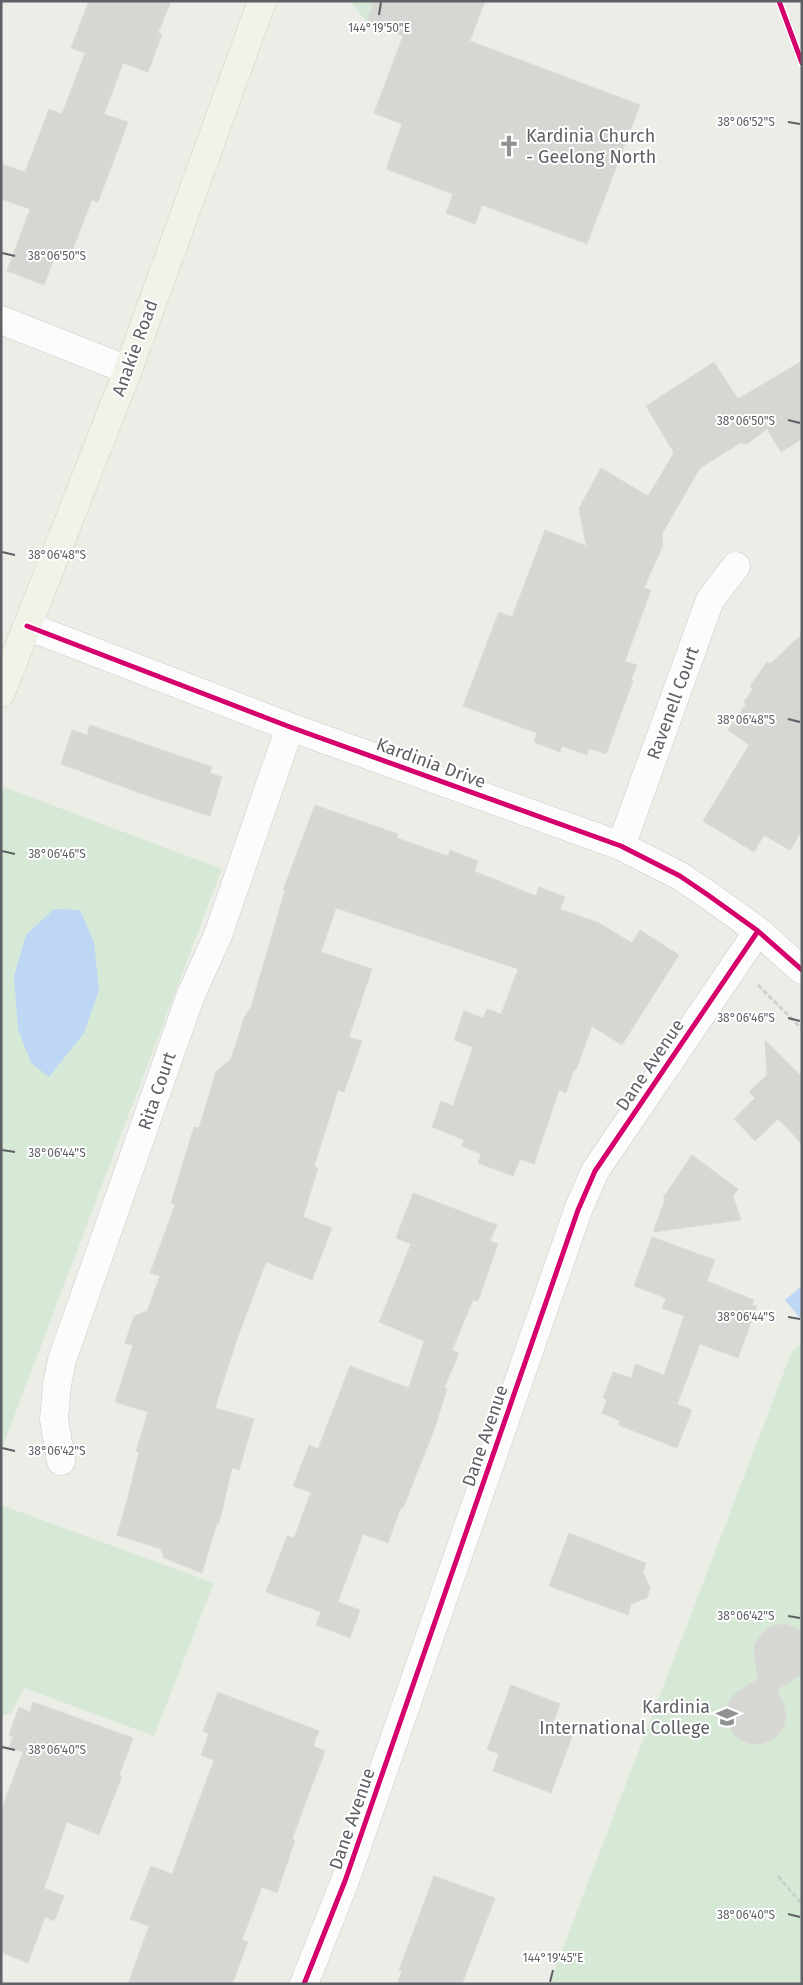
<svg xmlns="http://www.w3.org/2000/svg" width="803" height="1985" viewBox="0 0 803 1985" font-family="'Fira Sans',sans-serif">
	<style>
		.green { fill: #d6e9d6 }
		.water { fill: #bed7f5 }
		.building { fill: #d6d6d3; stroke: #dcdbd7 }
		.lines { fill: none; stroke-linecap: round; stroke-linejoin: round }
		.minor-casing { stroke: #c9c9c9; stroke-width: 29 }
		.major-casing { stroke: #d4d0b7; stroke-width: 29 }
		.path { stroke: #cbcfce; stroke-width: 3; stroke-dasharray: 5 2.5; stroke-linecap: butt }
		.minor { stroke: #fcfcfc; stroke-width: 28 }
		.major { stroke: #f2f2e9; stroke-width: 28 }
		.cycleway-casing { stroke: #fff; stroke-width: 8 }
		.cycleway { stroke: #d6006c; stroke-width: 5 }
		.ticks { fill: none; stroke: #5d6065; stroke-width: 2 }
		.labels { text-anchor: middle; stroke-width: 4; stroke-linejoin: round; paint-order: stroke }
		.poi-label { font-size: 18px; fill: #5d6065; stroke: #fff; text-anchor: start }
		.street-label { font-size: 18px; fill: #5d6065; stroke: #fff }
		.ticks-label { font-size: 12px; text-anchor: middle; fill: #5d6065; stroke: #fff; stroke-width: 4; stroke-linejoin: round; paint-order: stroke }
	</style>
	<rect width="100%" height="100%" fill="#edede8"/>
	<path class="green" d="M350,1H374L367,22Z
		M4,787L222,869L1,1451V796Z
		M802,1344V1984H549L792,1351Z
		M1,1505L214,1583L154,1736L24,1688L11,1713L1,1716Z"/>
	<path class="water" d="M54,909L80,910L94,942L99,990L84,1033L49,1077L31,1063L18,1029L14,976L26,935Z
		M802,1286V1315L799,1317L785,1300Z"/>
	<path class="building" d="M89,1H171L158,33L162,34L148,72L123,63L104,114L128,122L98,202L92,200L69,259L56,254L44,285L7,271L30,209L1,199V164L25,172L49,109L62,114L85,53L71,48Z
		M374,1H485L470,41L640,105L587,244L482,205L475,224L446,213L453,194L386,169L402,124L374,113L403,36L367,22Z
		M802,361V439L781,452L767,429L747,444L740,443L700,468L662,534L663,545L644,588L651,590L625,661L637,665L631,680L633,681L606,754L589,748L587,755L562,746L560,752L534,742L537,733L463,706L499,612L512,617L545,530L586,546L579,508L601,468L648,496L674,453L646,406L714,362L738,399Z
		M802,634V831L790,850L764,835L754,852L703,821L749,745L728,730L746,704L744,702L753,689L750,686L767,662L770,664Z
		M90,725L212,767L210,773L222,777L210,816L151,797L61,764L72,730L87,735Z
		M315,805L398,834L397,838L448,856L450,850L478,861L474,871L536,896L539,887L565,897L560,909L599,923L632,943L640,930L679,955L622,1045L592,1026L576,1070L574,1069L566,1093L559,1090L534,1164L520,1159L513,1176L478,1163L481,1154L462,1146L464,1140L432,1127L441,1101L453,1106L473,1047L454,1040L464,1011L483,1018L487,1009L501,1014L518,969L336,908L321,952L372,969L349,1037L362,1041L344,1092L338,1090L314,1167L318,1168L303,1217L332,1228L312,1280L266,1262L236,1342L215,1408L254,1419L239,1470L232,1468L219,1524L217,1523L202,1573L164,1558L161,1549L117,1535L128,1497L139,1452L136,1451L148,1412L115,1402L133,1345L125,1343L134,1316L147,1311L160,1276L150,1273L175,1205L171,1203L194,1127L199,1128L216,1072L231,1059L244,1018L251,1007L285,890H283Z
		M765,1040L802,1077V1144L778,1119L755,1141L734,1119L755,1098L749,1092L767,1075Z
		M692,1155L738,1189L733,1196L741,1220L653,1232L665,1200L663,1198Z
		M413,1193L497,1225L490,1241L498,1244L478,1301L473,1300L452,1350L459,1353L444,1388L447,1389L434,1430L403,1508L401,1507L388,1543L363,1534L338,1602L360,1610L350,1638L316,1625L321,1612L266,1592L287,1536L294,1538L311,1492L293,1486L309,1445L318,1449L350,1366L409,1388L424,1341L379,1322L411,1244L396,1238Z
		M652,1237L715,1260L707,1281L754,1300L752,1305L757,1306L738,1358L700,1344L677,1404L692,1410L677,1448L618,1425L620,1421L602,1413L607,1399L603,1398L613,1372L631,1378L636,1364L664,1375L684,1316L662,1308L666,1298L634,1286Z
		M569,1533L646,1563L643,1572L650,1588L647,1598L631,1604L628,1615L549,1586Z
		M786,1624L802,1632V1674L777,1690L785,1707L786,1717L784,1727L778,1735L770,1741L761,1744H751L742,1740L734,1735L729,1727L726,1717L727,1708L731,1699L737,1692L758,1679L754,1654L755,1644L760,1636L767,1629L776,1625Z
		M511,1685L560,1704L551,1729L572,1737L551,1793L493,1771L499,1754L487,1749Z
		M218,1692L319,1731L313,1746L325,1751L292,1839L295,1840L277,1893L262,1887L242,1940L248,1942L232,1984H128L149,1926L130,1919L151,1866L172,1874L214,1760L201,1755L209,1734L203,1731Z
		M33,1702L133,1738L119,1775L122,1776L99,1835L67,1822L44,1888L64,1896L54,1921L45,1917L28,1963L1,1952V1811L23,1752L9,1747L13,1737L9,1735L19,1707L30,1712Z
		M434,1876L495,1898L462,1984H397L402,1971L399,1970Z"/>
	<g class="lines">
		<g class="minor-casing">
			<path id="minor" d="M1,320L128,370
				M27,626L290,727L621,846L680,876L708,895L758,931L802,970
				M621,846L710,600L736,566
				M61,1461L54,1419L57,1385L62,1360L190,997L218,935L290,727
				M304,1984L345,1881L578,1210L595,1171L758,931"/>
		</g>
		<g class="major-casing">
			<path id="major" d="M1,693L128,370L262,1"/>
		</g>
		<path class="path" d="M758,985L802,1029
			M778,1876L802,1904"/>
		<use href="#minor" class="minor"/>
		<use href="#major" class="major"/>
		<g class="cycleway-casing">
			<path id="cycleway" d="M779,1L802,63
				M27,626L290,727L621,846L680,876L708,895L758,931L802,970
				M304,1984L345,1881L578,1210L595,1171L758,931"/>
		</g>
		<use href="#cycleway" class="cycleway"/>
	</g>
	<path class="ticks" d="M379,15L381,2M788,122L800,124M2,253L15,256M788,420L800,423M2,552L15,555M788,719L800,722M2,851L15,854M788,1018L800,1021M2,1150L15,1152M788,1317L800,1319M2,1448L15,1451M788,1616L800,1618M2,1747L15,1750M788,1914L800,1917M550,1982L553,1970"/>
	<defs>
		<g id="church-bare" transform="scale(1.725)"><path d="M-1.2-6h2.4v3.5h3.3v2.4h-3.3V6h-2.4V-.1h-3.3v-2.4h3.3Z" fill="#8f9193" stroke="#fff" stroke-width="2.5" paint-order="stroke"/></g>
		<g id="school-bare" transform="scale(1.725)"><path d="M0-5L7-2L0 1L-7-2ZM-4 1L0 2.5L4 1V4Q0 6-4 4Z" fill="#8f9193" stroke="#fff" stroke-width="2.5" paint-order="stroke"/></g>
	</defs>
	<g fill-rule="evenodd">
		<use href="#church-bare" x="509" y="146"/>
		<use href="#school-bare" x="727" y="1717"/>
	</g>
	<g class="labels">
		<g class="poi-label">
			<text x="526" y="142">Kardinia Church<tspan x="526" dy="21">- Geelong North</tspan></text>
			<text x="710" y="1713" text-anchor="end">Kardinia<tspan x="710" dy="21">International College</tspan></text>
		</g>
		<g class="street-label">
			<text transform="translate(135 348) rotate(-70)" y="6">Anakie Road</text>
			<text transform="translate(673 703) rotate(-70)" y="6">Ravenell Court</text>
			<text transform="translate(431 763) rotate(20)" y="6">Kardinia Drive</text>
			<text transform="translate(650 1065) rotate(-56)" y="6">Dane Avenue</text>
			<text transform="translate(157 1091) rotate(-71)" y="6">Rita Court</text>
			<text transform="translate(485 1436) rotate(-71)" y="6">Dane Avenue</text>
			<text transform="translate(352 1819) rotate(-71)" y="6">Dane Avenue</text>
		</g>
	</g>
	<g class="ticks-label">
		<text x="379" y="32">144°19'50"E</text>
		<text x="746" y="126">38°06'52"S</text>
		<text x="57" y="260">38°06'50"S</text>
		<text x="746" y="425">38°06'50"S</text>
		<text x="57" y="559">38°06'48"S</text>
		<text x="746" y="724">38°06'48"S</text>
		<text x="57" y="858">38°06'46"S</text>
		<text x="746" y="1022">38°06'46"S</text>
		<text x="57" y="1157">38°06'44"S</text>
		<text x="746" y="1321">38°06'44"S</text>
		<text x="57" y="1455">38°06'42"S</text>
		<text x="746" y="1620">38°06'42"S</text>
		<text x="57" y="1754">38°06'40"S</text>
		<text x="746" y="1919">38°06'40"S</text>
		<text x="553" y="1962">144°19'45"E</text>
	</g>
	<rect width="803" height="1985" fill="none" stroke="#5d6065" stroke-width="5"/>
</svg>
